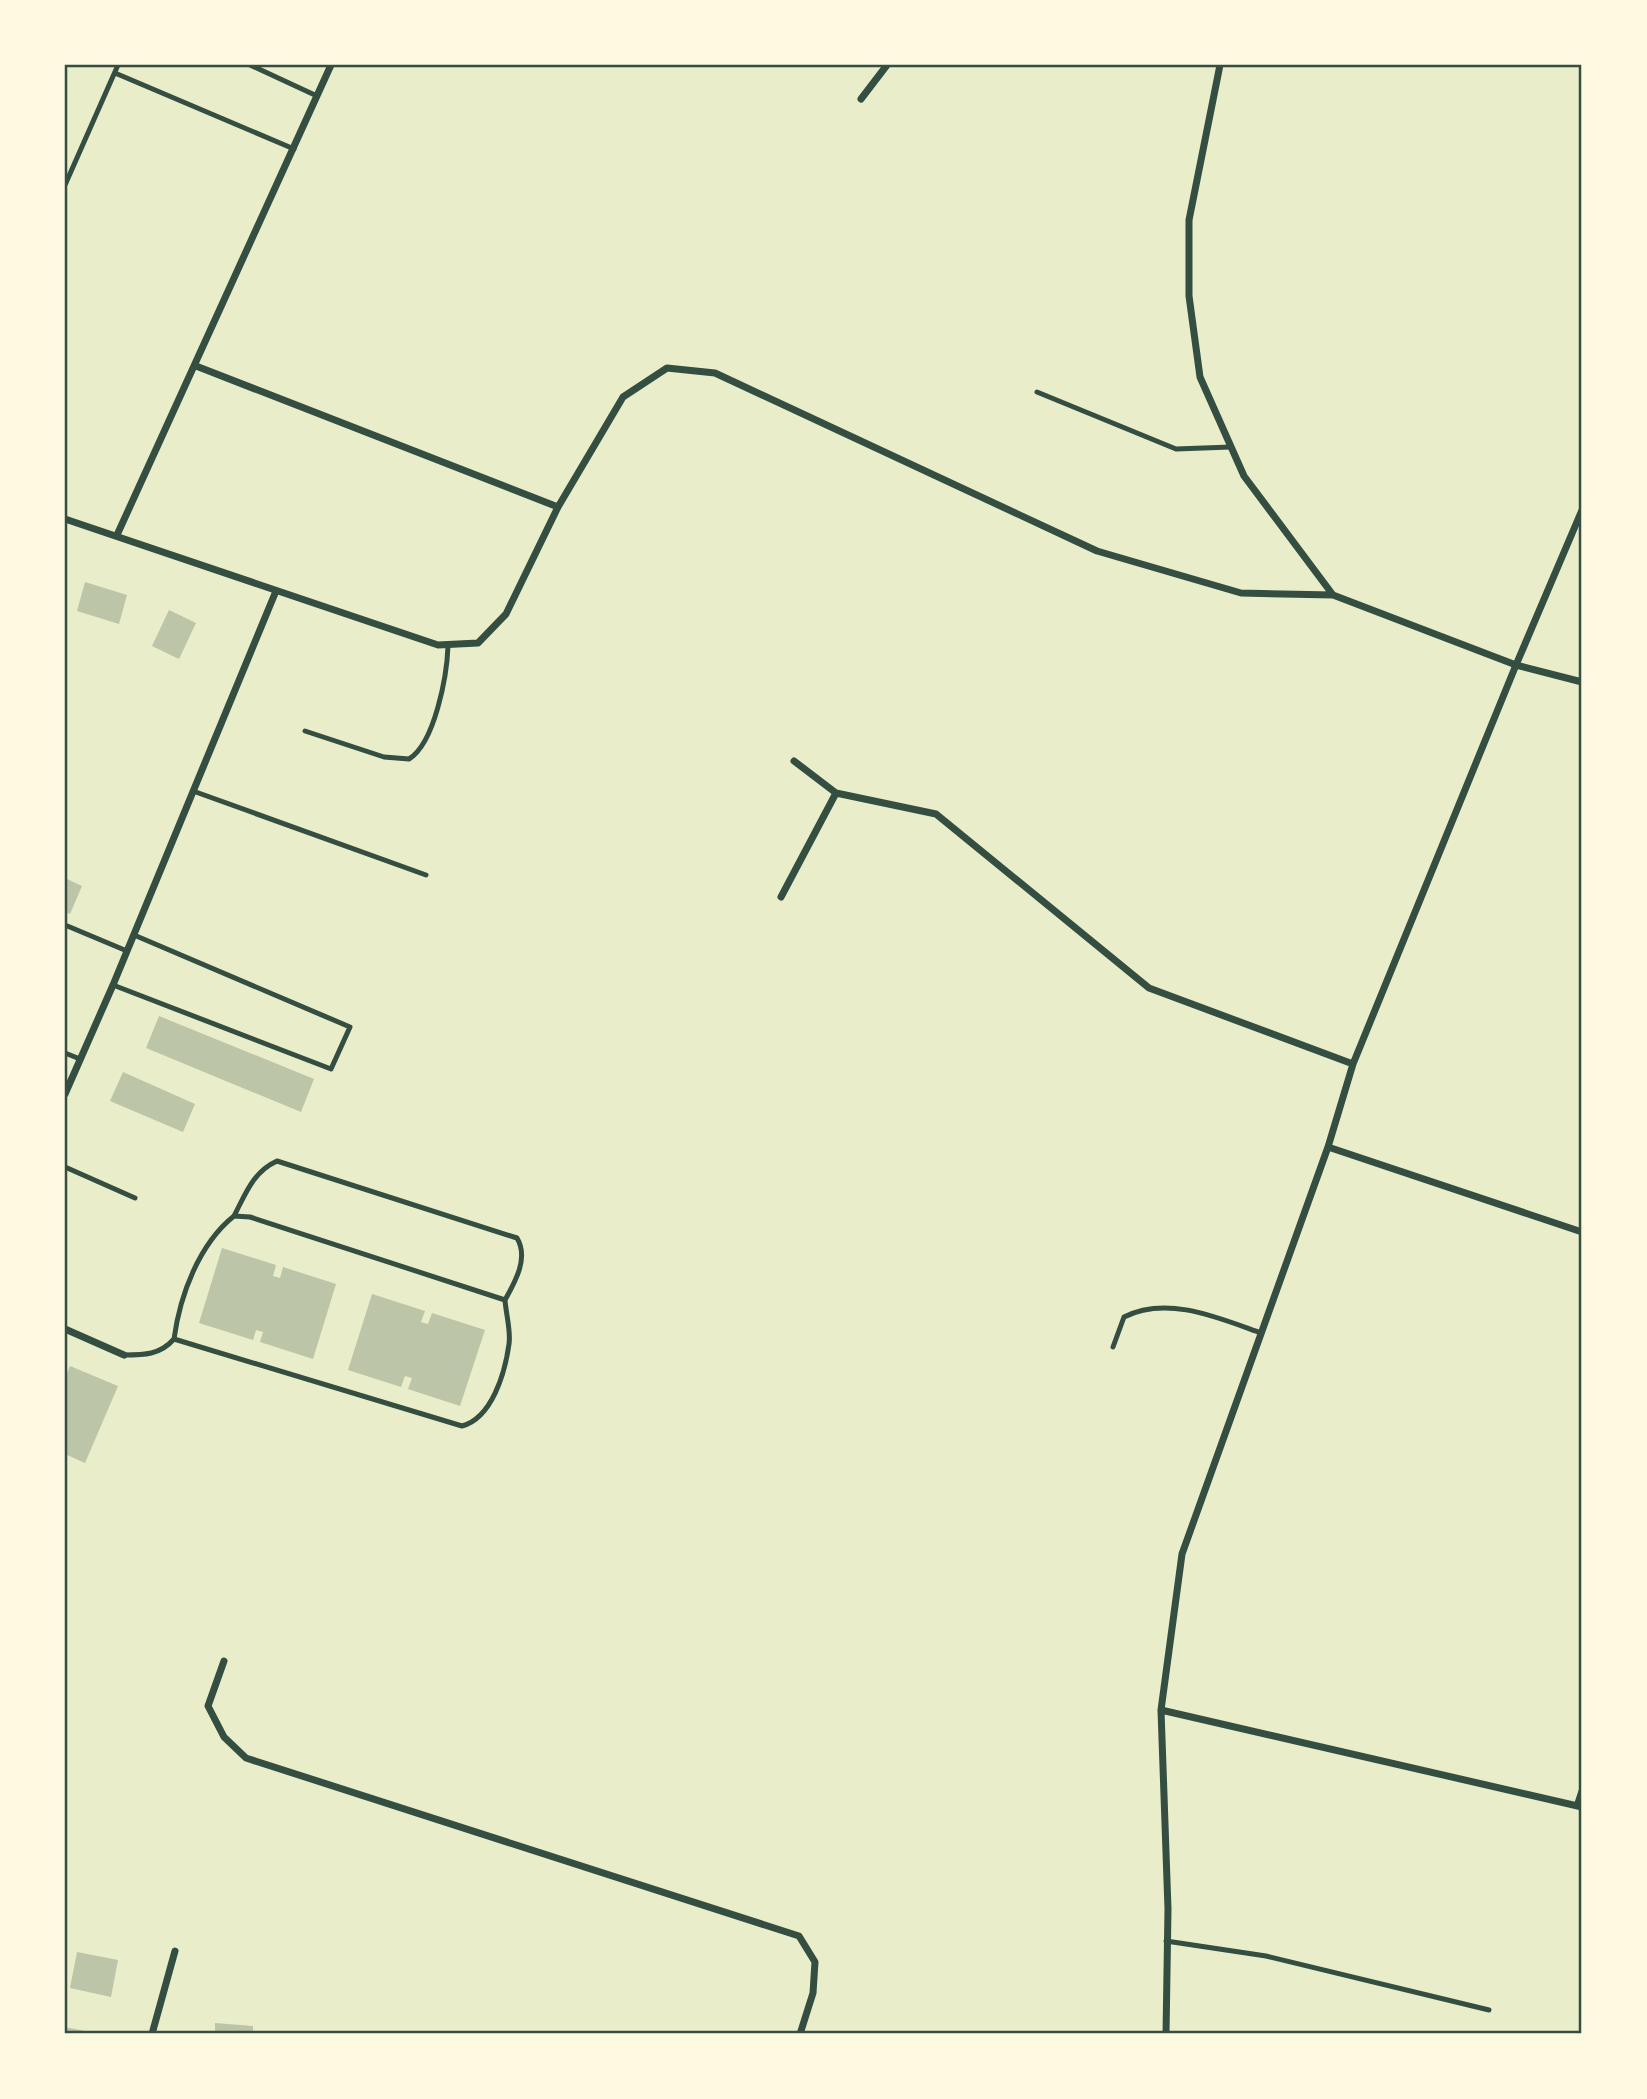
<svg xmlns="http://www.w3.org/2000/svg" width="1647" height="2099" viewBox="0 0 1647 2099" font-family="'DM Sans',sans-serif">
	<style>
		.building { fill: #bcc5a7 }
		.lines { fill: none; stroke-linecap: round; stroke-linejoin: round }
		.service { stroke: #344e41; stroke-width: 5 }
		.minor { stroke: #344e41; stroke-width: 7 }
		.neatline { fill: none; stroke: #344e41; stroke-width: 2.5 }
	</style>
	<rect width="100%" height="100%" fill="#e9edc9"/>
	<path class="building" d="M85,582L127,595L119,624L77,611Z
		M169,610L196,623L179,659L152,646Z
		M65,878L82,886L70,914L65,912Z
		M159,1016L314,1079L301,1112L146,1048Z
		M123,1072L195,1104L183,1132L110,1101Z
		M222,1248L276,1265L273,1276L280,1278L283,1267L336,1284L313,1359L260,1342L263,1332L256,1330L253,1340L199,1323Z
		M372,1294L425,1311L421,1322L428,1324L432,1313L485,1330L460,1406L408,1389L412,1378L405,1376L401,1387L348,1370Z
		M70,1366L118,1386L85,1463L65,1454V1378Z
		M77,1952L118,1960L111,1997L70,1988Z
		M215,2023L253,2026V2034H215Z
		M65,2027L95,2033V2034H65Z"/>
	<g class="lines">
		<path class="service" d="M250,65L317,96
			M115,73L294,149
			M65,185L118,65
			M1037,392L1176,449L1231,447
			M305,731L384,757L409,759C435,743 447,675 448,646
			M193,791L426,875
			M65,925L127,951
			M113,985L331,1069L350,1027L134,935
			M65,1053L80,1059
			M65,1167L135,1198
			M234,1216C246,1193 253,1172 277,1161L517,1238C529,1258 515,1282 505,1300
			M1113,1347L1124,1317C1167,1295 1219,1318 1261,1333
			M124,1355C144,1355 160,1355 174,1339L462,1426C492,1418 505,1373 509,1344C511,1331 506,1314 505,1300L250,1217L234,1216C199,1244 180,1295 174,1339
			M1166,1941L1266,1956L1489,2010"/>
		<path class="minor" d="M1220,65L1189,220V296L1200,377L1244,476L1333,595L1516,665L1582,682
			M861,99L887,65
			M196,366L558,507
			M65,519L438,645L478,643L506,614L558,507L623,397L667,368L715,373L1097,551L1241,593L1333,595
			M117,535L331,65
			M794,761L836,793L936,814L1149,988L1353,1064
			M781,897L836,793
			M65,1094L113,985L276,591
			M1328,1147L1582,1232
			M65,1329L124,1355
			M224,1661L208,1706L224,1737L246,1758L799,1936L815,1962L813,1993L800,2034
			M1161,1710L1582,1807
			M1577,1806L1582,1791
			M152,2034L175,1951
			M1166,2034L1168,1909L1161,1710L1182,1554L1328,1147L1353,1064L1516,665L1582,510"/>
	</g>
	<rect width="1647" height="2099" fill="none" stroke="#fefae0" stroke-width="133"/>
	<rect x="66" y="66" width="1514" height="1966" class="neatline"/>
</svg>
